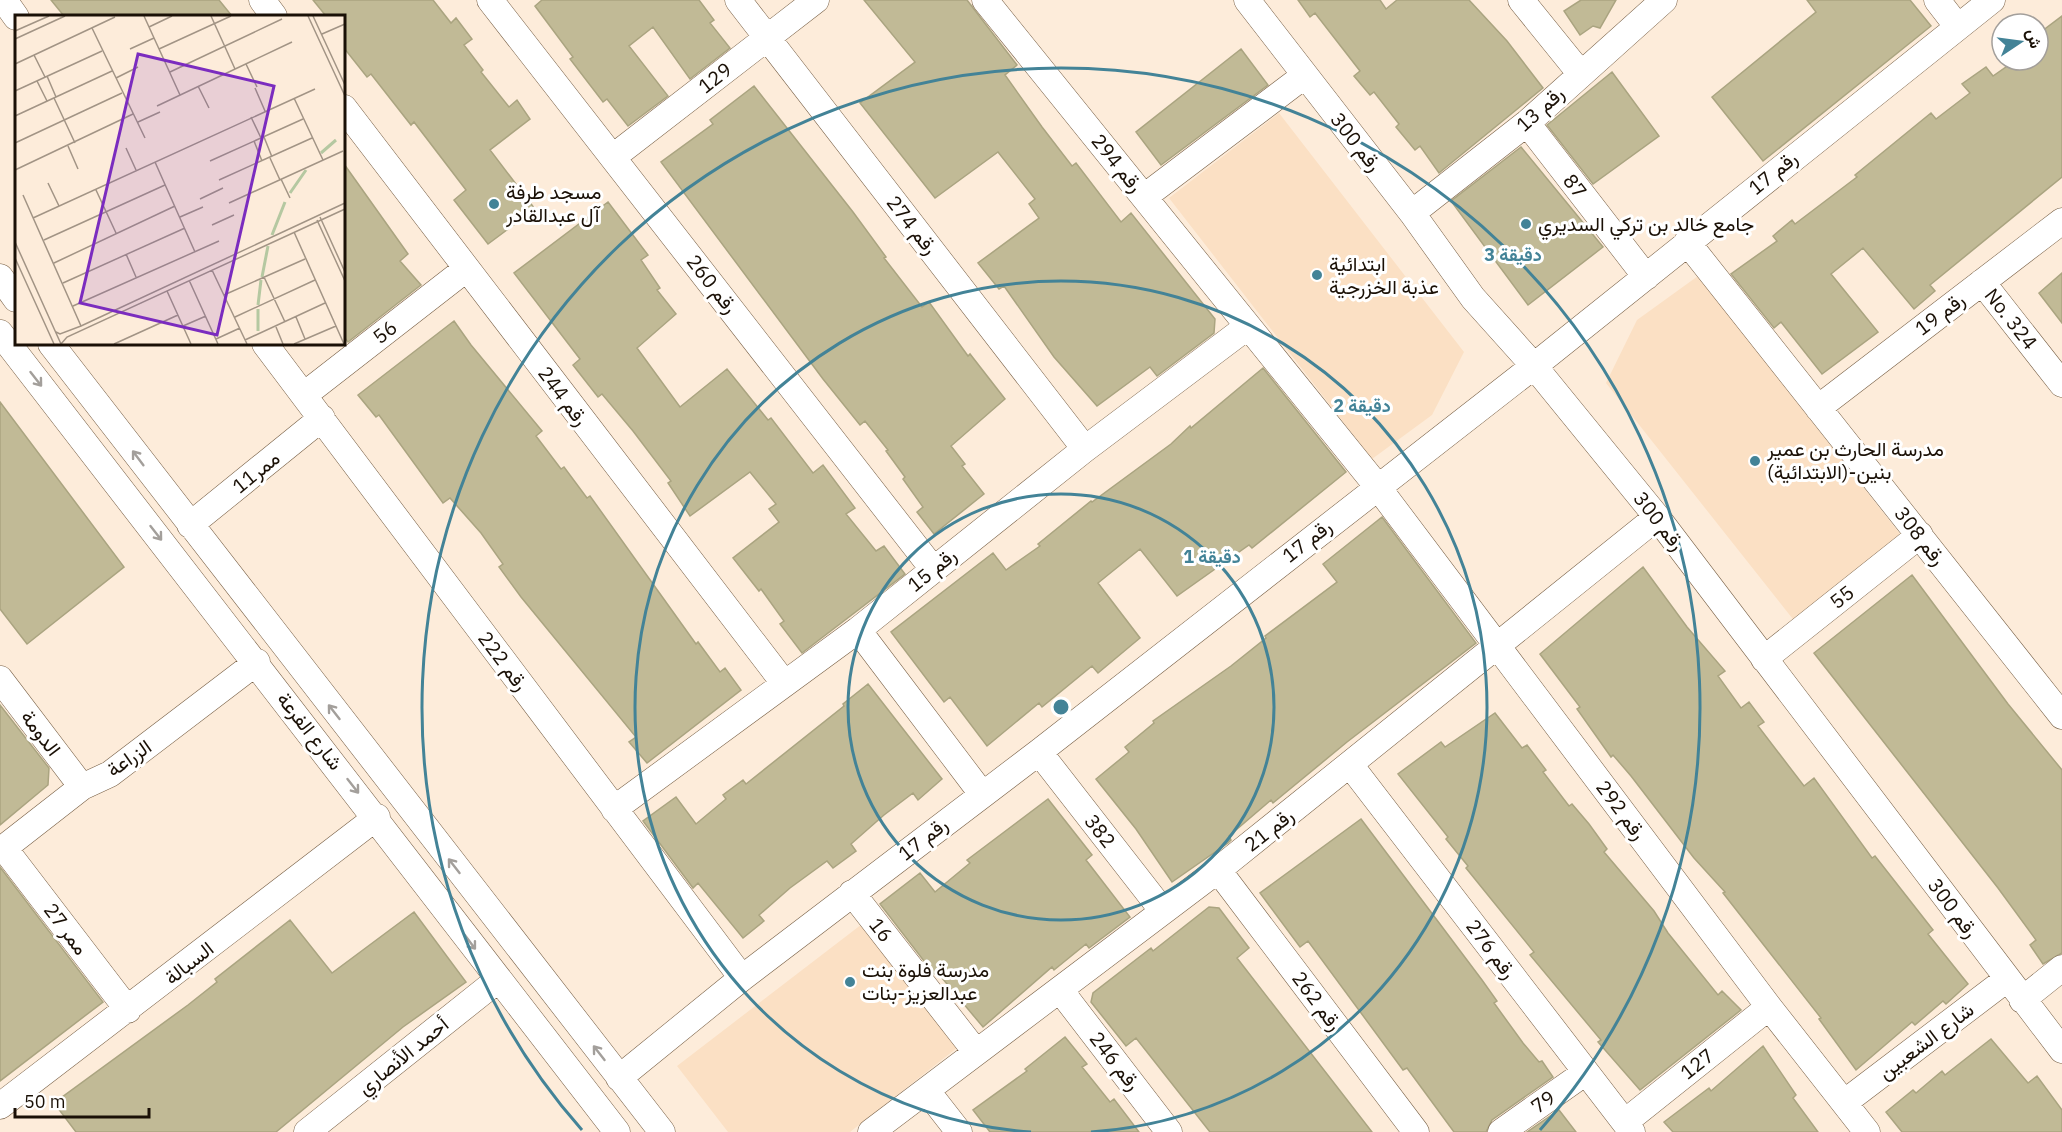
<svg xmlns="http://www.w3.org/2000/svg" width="2062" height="1132" viewBox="0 0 2062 1132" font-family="'IBM Plex Sans',Vazirmatn,sans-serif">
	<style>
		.built { fill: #fbe0c4 }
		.building { fill: #c1ba96; stroke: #aaa480; stroke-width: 1.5 }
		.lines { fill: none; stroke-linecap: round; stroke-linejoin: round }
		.minor-casing { stroke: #775f45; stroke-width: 27 }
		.minor { stroke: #fff; stroke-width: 26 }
		.oneway { stroke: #a39f9b }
		.ring { fill: none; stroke: #438397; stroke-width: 3 }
		.poi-dot { fill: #438397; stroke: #fff; stroke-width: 2 }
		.labels { text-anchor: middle; stroke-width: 6; stroke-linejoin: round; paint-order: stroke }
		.street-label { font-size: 20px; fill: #1a1006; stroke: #fff }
		.poi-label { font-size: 20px; fill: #1a1006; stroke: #fff; text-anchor: start }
		.inset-river { fill: none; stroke: #b5c8a1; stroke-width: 3 }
		.inset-road { fill: none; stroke: #a29485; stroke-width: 1.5 }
		.view { fill: #7b2cbf; fill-opacity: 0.15; stroke: #7b2cbf; stroke-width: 3 }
		.inset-edge { fill: none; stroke: #1a1006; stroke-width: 3 }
		.centre { fill: #438397; stroke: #fff; stroke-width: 3 }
		.ring-label { font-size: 18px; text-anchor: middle; font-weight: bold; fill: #438397; stroke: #fff; stroke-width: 6; stroke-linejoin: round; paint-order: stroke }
	</style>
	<rect width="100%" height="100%" fill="#fdecda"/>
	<path class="built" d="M1279,113L1464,352L1432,415L1372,459L1169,198Z
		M1698,276L1903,538L1796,623L1606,383L1637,320Z
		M866,921L962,1044L850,1132H728L677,1066Z"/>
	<path class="building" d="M51,0H219L232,16H64Z
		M313,0H433L451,23L456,18L472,39L464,45L483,70L481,72L509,107L517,100L530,119L490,150L535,209L488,244L454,200L466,190L414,122L411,125L371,74L367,77L344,48V16H326Z
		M542,0H699L714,20L710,23L730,48L690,79L653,27L629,46L668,96L628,126L607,99L603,102L570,59L573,57L535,6Z
		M864,0H967L1017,65L1005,75L1042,127L1072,166L1076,163L1121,222L1131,213L1215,319L1214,333L1157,376L1150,367L1097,406L1054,357L1004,286L999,289L978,263L1039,218L1029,204L1035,199L998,152L935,198L860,103L915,62Z
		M1298,0H1380L1386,9L1397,0H1469L1507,41L1543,88L1439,173L1420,146L1415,150L1396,127L1399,124L1374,92L1370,95L1354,76L1360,71L1315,13L1310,17Z
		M1581,0H1616L1600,28L1593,26L1580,35L1564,11Z
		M1807,0H1910L1931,26L1763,161L1712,97L1816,12Z
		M2062,16V177L1930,285L1935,291L1914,309L1863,248L1831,274L1878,332L1822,374L1781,322L1774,328L1731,274L1777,241L1773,236L1792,220L1795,224L1857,177L1855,175L1931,113L1936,119L1970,93L1962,84L1986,67L1993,76L2016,60H2038V34Z
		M1241,49L1268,85L1161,165L1136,132Z
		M1612,72L1659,136L1593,184L1547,125Z
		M754,86L853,212L886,257L884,258L922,307L929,302L968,356L970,354L1005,399L951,446L965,464L962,466L984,494L934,534L917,512L923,507L903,479L905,477L886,451L888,450L865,421L860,425L823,379L661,162L713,124L710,120Z
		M1521,147L1603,247L1528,305L1451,201Z
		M344,164L408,254L400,261L421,285L348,342L344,337Z
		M608,202L648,255L641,260L660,288L657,290L676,314L637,348L680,407L727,369L768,420L771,418L813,473L823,465L855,508L846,514L876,551L884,546L905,574L802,653L780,624L784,621L761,589L759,591L733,558L779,522L769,509L776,504L750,472L690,516L668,483L671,481L633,431L602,394L598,397L573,365L580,359L514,273Z
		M2062,273V323L2039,293Z
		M454,321L471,345L542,431L536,436L561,469L564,467L587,498L590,496L696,644L698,642L720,672L725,668L741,690L647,763L629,742L636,737L521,597L499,567L503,564L481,533L450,498L443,503L379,415L376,417L358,395Z
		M1263,368L1346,472L1252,548L1249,545L1177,596L1140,549L1098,583L1140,638L1098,673L1092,666L1042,707L1039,703L987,746L950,697L944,702L891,632L993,553L1006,570L1040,546L1038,544L1091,501L1092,502L1171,444L1190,426L1191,428Z
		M0,402L124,567L27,644L0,609Z
		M1382,517L1476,643L1347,742L1273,803L1271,800L1229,836L1231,840L1228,843L1172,882L1136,829L1096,779L1129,752L1125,747L1154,723L1153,721L1231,666L1266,638L1265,636L1337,582L1323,564Z
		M1643,567L1687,627L1725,671L1718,676L1741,708L1749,702L1764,722L1758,726L1804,786L1814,778L1872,858L1875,856L1933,930L1928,934L1968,984L1946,1004L1943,1001L1915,1025L1912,1022L1856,1070L1819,1019L1821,1018L1723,893L1725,892L1694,858L1631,776L1613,755L1611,757L1577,709L1580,707L1540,654Z
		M1912,575L2008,704L2062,770V953L2043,964L2030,945L2036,940L1998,888L1814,653Z
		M868,684L942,779L918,800L913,793L884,815L851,844L856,851L833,868L827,861L790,888L759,915L764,921L743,938L698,883L693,888L643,821L676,797L696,824L726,799L723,795L743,780L746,784L844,706L843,704Z
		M0,705L49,768L48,785L0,825Z
		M1495,713L1522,748L1527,745L1546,770L1543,772L1569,806L1572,804L1589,824L1607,849L1604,852L1654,911L1668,933L1718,995L1722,991L1741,1010L1640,1090L1598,1042L1601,1040L1530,955L1534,952L1466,868L1468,866L1446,839L1448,837L1398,774L1441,742L1445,747Z
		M1048,799L1092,855L1086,860L1130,917L1089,948L1086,944L1054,970L1052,967L983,1027L937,972L934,974L880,904L920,873L935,892L970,863L967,860Z
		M1361,819L1482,980L1497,1001L1494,1003L1523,1043L1539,1062L1542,1061L1553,1077L1492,1120L1486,1132H1454L1407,1068L1403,1070L1308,941L1300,947L1260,893Z
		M0,867L103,1002L0,1081Z
		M1209,907L1219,908L1249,948L1237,958L1372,1132H1210L1136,1038L1126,1046L1091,1002L1093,993L1151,948L1153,951Z
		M414,912L466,982L403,1027L276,1132H76L54,1103L188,1005L217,982L215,979L290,920L332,973Z
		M1065,1037L1087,1064L1082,1067L1110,1102L1114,1099L1139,1132H990L973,1110L1027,1071L1025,1069Z
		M1991,1039L2028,1083L2037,1076L2062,1110V1132H1902L1886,1112L1913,1090L1916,1093L1942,1071L1945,1075Z
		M1763,1046L1796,1095L1793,1098L1818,1132H1673L1664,1122L1709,1088L1711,1091Z
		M1559,1110L1576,1132H1527Z"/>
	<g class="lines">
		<g class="minor-casing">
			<path id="minor" d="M4,0L16,17
				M262,0L274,16
				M490,0L933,569
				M738,0L1085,449
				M985,0L1377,486L1769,1007L1867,1132
				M1247,0L1412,213L1473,298L1534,366L1657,517L2062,1050
				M1521,0L1580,73
				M1937,0L1957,26
				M344,108L784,683
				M1527,123L1646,277
				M613,157L816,0
				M1144,197L1304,76
				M1412,213L1527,123L1664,0
				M1687,242L2062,716
				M0,277L16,299
				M1982,282L2062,384
				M0,333L617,1132
				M51,344L662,1132
				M265,344L742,978
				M304,395L466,269
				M1818,408L2062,221
				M190,525L322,418
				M858,630L982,794
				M1764,659L1920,535
				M0,679L82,787
				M1039,752L1162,910
				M1351,766L1632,1132
				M614,809L858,630L1085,449L1247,327
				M4,848L128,1010
				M0,851L82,787L110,774L257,662
				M1218,870L1416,1132
				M852,893L976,1052
				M1060,990L1169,1132
				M2022,1000L2062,968
				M619,1078L742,978L1039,752L1534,366L1992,0
				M927,1091L959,1132
				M1845,1102L2007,979
				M0,1106L377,817
				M1625,1122L1769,1007
				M307,1132L499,979
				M871,1132L1218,870L1657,517
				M1501,1132L1586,1072"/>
		</g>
		<use href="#minor" class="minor"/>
	</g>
	<defs><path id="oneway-shaft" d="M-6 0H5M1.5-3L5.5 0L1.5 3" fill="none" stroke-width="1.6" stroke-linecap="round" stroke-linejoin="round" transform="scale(1.5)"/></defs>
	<g class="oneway">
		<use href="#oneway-shaft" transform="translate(36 379) rotate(52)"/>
		<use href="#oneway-shaft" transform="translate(138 458) rotate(-127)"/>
		<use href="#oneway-shaft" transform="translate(156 533) rotate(52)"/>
		<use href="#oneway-shaft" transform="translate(334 712) rotate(-128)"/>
		<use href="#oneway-shaft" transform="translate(353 786) rotate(52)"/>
		<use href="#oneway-shaft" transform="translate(454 866) rotate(-128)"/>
		<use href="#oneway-shaft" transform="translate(470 942) rotate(53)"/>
		<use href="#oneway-shaft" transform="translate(599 1053) rotate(-128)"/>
	</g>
	<g class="ring">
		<circle cx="1061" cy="707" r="213"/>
		<path d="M1031 1132A426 426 0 1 1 1091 1132"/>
		<path d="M582 1130A639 639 0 1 1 1540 1130"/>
	</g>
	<g class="poi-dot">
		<circle cx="494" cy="204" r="6"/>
		<circle cx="1526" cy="224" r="6"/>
		<circle cx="1317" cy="275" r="6"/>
		<circle cx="1755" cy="461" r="6"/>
		<circle cx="850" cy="982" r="6"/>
	</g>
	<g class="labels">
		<g class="street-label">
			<text transform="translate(715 78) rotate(-38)" y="7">129</text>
			<text transform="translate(1540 109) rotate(-42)" y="7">رقم 13</text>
			<text transform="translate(1356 142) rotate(52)" y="7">رقم 300</text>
			<text transform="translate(1117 163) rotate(51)" y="7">رقم 294</text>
			<text transform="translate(1773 173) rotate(-39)" y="7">رقم 17</text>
			<text transform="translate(1575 186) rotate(52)" y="7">87</text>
			<text transform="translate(912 225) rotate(52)" y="7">رقم 274</text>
			<text transform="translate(712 284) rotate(52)" y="7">رقم 260</text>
			<text transform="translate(1940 314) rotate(-37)" y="7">رقم 19</text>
			<text transform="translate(2011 319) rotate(52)" y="7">No. 324</text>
			<text transform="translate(385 332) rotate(-38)" y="7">56</text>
			<text transform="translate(563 396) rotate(53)" y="7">رقم 244</text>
			<text transform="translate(256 472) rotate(-39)" y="7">ممر11</text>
			<text transform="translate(1659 521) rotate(52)" y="7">رقم 300</text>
			<text transform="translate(1920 536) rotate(52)" y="7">رقم 308</text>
			<text transform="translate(1307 541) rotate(-38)" y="7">رقم 17</text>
			<text transform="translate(932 570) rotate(-39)" y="7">رقم 15</text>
			<text transform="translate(1842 597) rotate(-38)" y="7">55</text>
			<text transform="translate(503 661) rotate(53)" y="7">رقم 222</text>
			<text transform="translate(310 731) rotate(52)" y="7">شارع الفرعة</text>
			<text transform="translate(41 733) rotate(53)" y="7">الدومة</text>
			<text transform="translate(129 758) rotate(-35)" y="7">الزراعة</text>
			<text transform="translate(1621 810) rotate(53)" y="7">رقم 292</text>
			<text transform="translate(1269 830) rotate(-38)" y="7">رقم 21</text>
			<text transform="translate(1100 831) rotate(52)" y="7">382</text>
			<text transform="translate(923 839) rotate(-38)" y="7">رقم 17</text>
			<text transform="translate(1953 908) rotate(53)" y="7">رقم 300</text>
			<text transform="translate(66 929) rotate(53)" y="7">ممر 27</text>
			<text transform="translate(881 930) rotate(52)" y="7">16</text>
			<text transform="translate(1491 949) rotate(53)" y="7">رقم 276</text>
			<text transform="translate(189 963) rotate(-38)" y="7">السبالة</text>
			<text transform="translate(1317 1001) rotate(53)" y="7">رقم 262</text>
			<text transform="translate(1926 1041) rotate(-37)" y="7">شارع الشعبين</text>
			<text transform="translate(403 1056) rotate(-39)" y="7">أحمد الأنصاري</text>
			<text transform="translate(1115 1061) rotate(52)" y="7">رقم 246</text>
			<text transform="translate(1697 1064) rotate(-38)" y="7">127</text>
			<text transform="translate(1543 1102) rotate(-35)" y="7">79</text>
		</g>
		<g class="poi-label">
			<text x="506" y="199">مسجد طرفة<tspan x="506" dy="23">آل عبدالقادر</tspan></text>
			<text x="1538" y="231">جامع خالد بن تركي السديري</text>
			<text x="1329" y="271">ابتدائية<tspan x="1329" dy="23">عذبة الخزرجية</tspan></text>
			<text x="1767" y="456">مدرسة الحارث بن عمير<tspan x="1767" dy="23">(الابتدائية)-بنين</tspan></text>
			<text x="862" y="977">مدرسة فلوة بنت<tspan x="862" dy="23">عبدالعزيز-بنات</tspan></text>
		</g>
	</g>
	<g transform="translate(15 15)">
		<rect width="330" height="330" fill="#fdecda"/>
		<path class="inset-river" d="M306,138L321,125M275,178L291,155M257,220L270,187M247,262L253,231M243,290L246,265M243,316V294"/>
		<path class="inset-road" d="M129,1L165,80M196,1L220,54M293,1L330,81M298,1L330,70M134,12L157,1M77,13L130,123M0,16L34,1M307,19L330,9M0,24L50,1M115,34L139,23M144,34L216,1M19,40L30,62M0,49L100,2M231,49L242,72M155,57L267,4M32,61L41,82M101,63L123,52M22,66L32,86M183,71L194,93M240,73L250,96M0,76L87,36M39,83L60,128M279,83L308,145M142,91L277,27M0,101L97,56M236,102L246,123M123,107L145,97M249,122L257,142M239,126L247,146M0,128L107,78M53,131L63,154M111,133L121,155M255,143L265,165M195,146L288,104M140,147L180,237M0,155L118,99M266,164L275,183M204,165L297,123M33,168L44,191M81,175L101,218M8,180L66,311M185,184L208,173M214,188L328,136M165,202L188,192M305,202L330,257M18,203L300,74M302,205L330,266M197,210L219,200M279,217L329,329M29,225L150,170M0,227L46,329M111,239L121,262M0,243L39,329M39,248L160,191M197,255L232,329M249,262L270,307M174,265L203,329M48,268L170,213M152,276L176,329M209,280L290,244M58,291L204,226M220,302L300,265M281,302L290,324M168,311L191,301M261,312L268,329M41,317L45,319L66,311L330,188M201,324L225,313M230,325L310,288M46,329L52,322L330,194M99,329L163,300M279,329L321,311"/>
		<path class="view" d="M123,39L259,71L202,320L65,288Z"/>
		<rect width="330" height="330" class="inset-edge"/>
	</g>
	<circle cx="1061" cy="707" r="9" class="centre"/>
	<g class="ring-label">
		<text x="1513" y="261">3 دقيقة</text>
		<text x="1362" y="412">2 دقيقة</text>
		<text x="1212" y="563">1 دقيقة</text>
	</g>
	<g transform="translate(2020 42) rotate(77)"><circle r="28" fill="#ffffff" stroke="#a39f9b" stroke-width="1.5"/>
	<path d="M0-4.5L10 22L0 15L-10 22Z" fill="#438397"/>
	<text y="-9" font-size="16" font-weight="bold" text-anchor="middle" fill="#1a1006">ش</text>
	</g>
	<path d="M15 1108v9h134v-9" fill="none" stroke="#1a1006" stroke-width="3"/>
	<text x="24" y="1108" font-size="18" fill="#1a1006" stroke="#ffffff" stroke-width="4.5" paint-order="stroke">50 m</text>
</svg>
